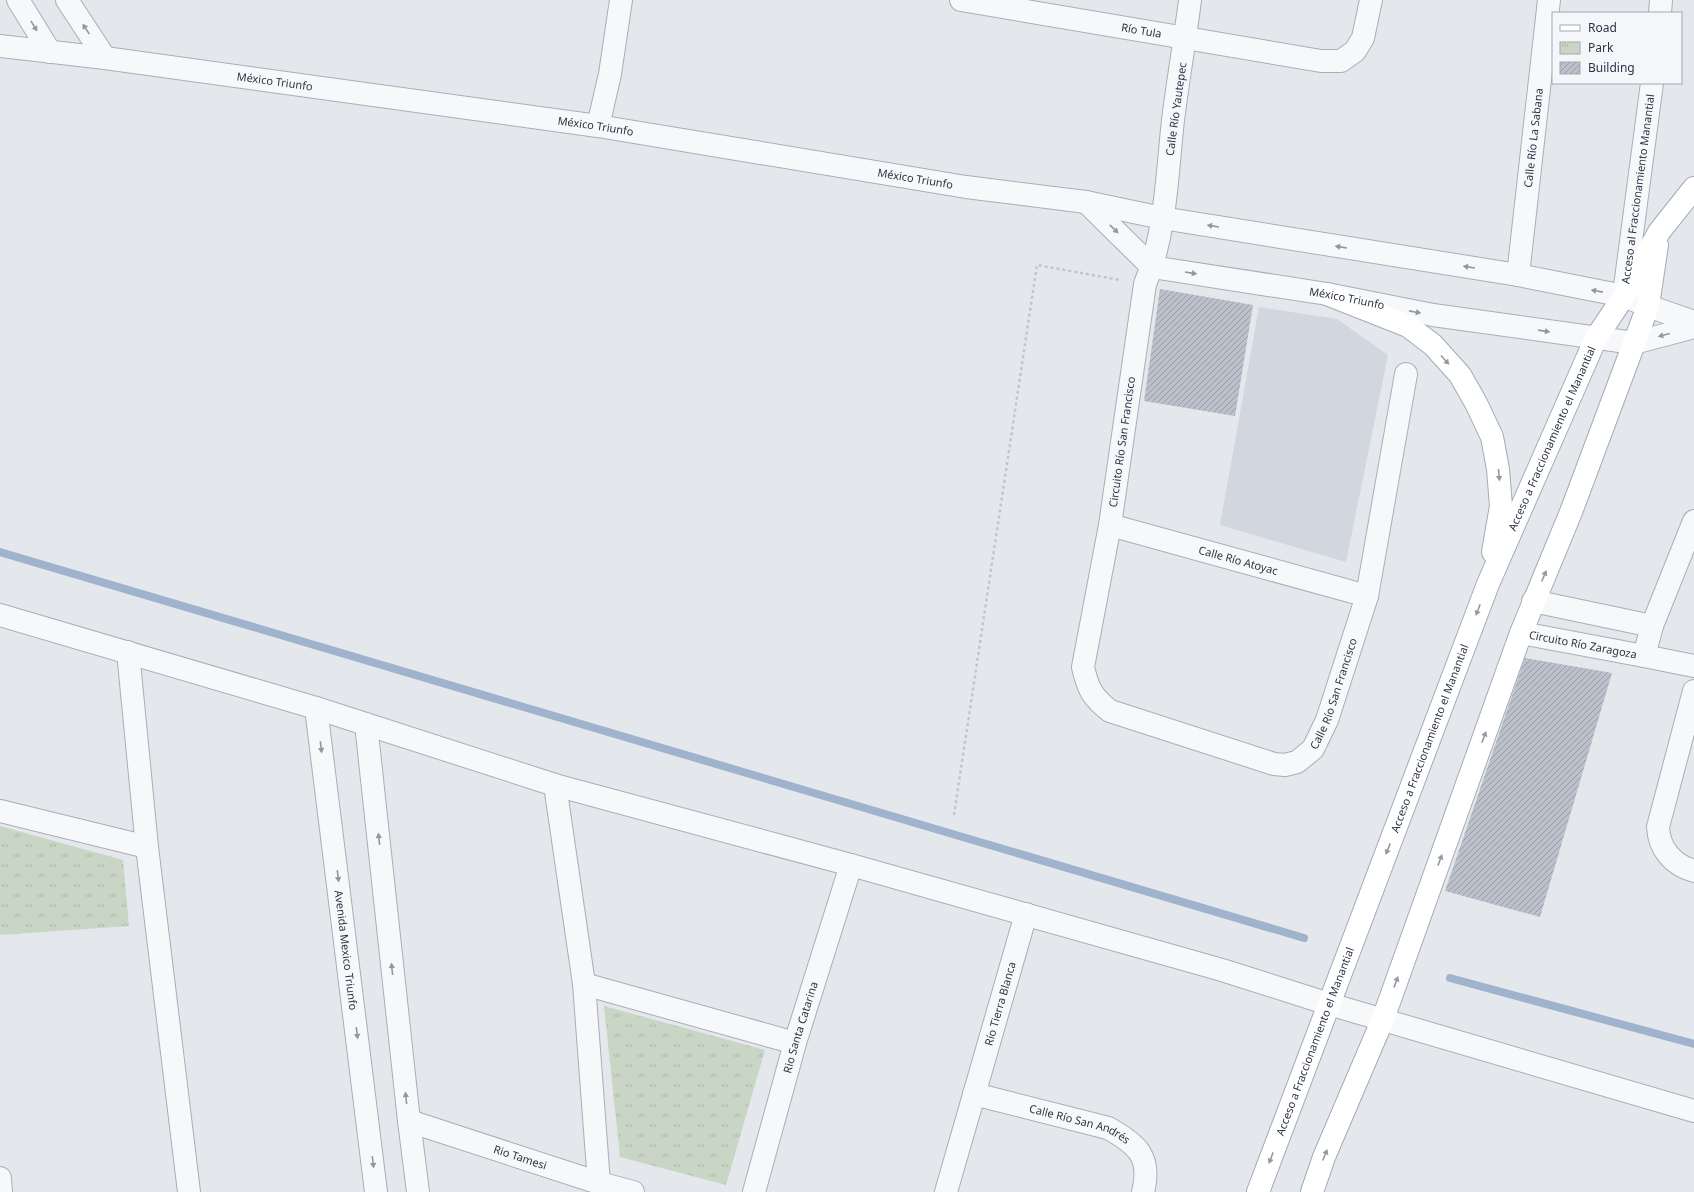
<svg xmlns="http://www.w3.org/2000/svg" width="1694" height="1192" viewBox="0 0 1694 1192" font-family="'Noto Sans',sans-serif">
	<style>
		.built { fill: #d2d6de }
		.park { fill: url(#park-tufts) }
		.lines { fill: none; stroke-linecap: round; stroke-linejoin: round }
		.stream { stroke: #9fb4cc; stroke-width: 8 }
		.building { fill: url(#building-hatch) }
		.minor-casing { stroke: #a9aeb7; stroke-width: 24 }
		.major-casing { stroke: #a3abb8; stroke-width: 24 }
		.path { stroke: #c2c5cb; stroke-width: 2.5; stroke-dasharray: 3 3; stroke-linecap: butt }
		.minor { stroke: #f7f8fa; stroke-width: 22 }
		.major { stroke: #fff; stroke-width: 22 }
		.oneway { fill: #9196a0 }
		.oneway2 { fill: #959aa2 }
		.labels { text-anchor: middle; stroke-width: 3.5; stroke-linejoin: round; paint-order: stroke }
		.street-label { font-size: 11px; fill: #2b3445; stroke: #f4f6f9 }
	</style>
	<defs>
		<pattern id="park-tufts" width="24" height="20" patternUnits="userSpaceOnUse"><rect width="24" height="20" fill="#c9d6c5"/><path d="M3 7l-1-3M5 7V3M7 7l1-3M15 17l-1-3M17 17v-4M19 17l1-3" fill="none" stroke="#adb8ab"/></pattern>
		<pattern id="building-hatch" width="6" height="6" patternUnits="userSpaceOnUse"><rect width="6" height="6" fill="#bbc0ca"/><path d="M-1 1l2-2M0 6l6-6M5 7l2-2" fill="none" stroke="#989da6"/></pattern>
	</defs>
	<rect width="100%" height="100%" fill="#e4e7ec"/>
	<path class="built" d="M1259,307L1337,319L1388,355L1346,562L1220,525Z"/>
	<path class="park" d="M0,826L123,860L129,926L0,935Z
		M604,1006L765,1050L726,1185L620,1157Z"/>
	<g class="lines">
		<path class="stream" d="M0,552L1304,938
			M1450,978L1694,1044"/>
	</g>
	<path class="building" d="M1160,289L1253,305L1235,416L1144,401Z
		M1525,658L1612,673L1540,917L1445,891Z"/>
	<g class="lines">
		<g class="minor-casing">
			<g id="minor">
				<path d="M18,0L50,52"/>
				<path d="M67,0L105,58"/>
				<path id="s1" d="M961,0L1321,61H1341L1355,51L1363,38L1371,0"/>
				<path id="s2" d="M1190,0C1185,40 1178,80 1173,120C1167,174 1166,234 1145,284L1110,525L1083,667C1088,689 1092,697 1110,711L1274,764L1285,765L1297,762L1313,749L1327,720L1367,596L1406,374"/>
				<path d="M1660,13L1661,0"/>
				<path id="s3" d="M0,46L105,58L598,126L966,187L1086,202L1162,218L1518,275L1624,296L1648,306L1694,322"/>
				<path d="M598,126L610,74L621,0"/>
				<path id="s4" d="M1086,202L1152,267L1327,294L1433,315L1634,343L1694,327"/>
				<path id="s5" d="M1518,275L1549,0"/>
				<path id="s6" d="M1624,294L1652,83"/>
				<path d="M1694,521L1652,626L1644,656L1694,666"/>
				<path id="s7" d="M1110,525L1367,596"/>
				<path d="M1533,601L1652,626"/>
				<path d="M0,615L316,708L555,785L851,865L1222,970L1329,1004L1694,1111"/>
				<path id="s8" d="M1521,633L1644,656"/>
				<path d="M128,652L147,847L189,1192"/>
				<path d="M1694,691L1658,827C1659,849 1673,865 1694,871"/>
				<path id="s9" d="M316,708L376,1192"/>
				<path d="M366,724L409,1121L418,1192"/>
				<path d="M555,785L584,984L599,1183"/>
				<path d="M0,811L147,847"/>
				<path d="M584,984L795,1043"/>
				<path id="s10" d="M974,1094L1108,1128C1137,1144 1152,1157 1143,1192"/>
				<path id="s11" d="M409,1121L599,1183L633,1192"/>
				<path d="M0,1178L1,1192"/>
				<path id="s12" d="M754,1192L795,1043L851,865"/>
				<path id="s13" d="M946,1192L1026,914"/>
			</g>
		</g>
		<g class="major-casing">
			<g id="major">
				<path d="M1327,294L1408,326L1433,345L1460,375L1476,403L1492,437L1498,469L1501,506L1493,552"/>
				<path id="s14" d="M1258,1192L1488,584L1596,338L1624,296L1659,232L1694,188"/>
				<path d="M1312,1192L1324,1157L1383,1019L1521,633L1571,512L1648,306L1657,245"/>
			</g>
		</g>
		<path class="path" d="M954,815L1037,265L1120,280"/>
		<use href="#minor" class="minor"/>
		<use href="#major" class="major"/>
	</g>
	<defs><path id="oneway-solid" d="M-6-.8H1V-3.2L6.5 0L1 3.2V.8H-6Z"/></defs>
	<g class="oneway">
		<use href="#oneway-solid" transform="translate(34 26) rotate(59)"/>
		<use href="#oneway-solid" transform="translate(86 29) rotate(-123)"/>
		<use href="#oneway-solid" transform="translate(1213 226) rotate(-171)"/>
		<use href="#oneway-solid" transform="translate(1114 229) rotate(44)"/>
		<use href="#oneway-solid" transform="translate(1341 247) rotate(-171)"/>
		<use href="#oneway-solid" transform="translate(1469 267) rotate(-171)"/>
		<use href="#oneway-solid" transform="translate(1191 273) rotate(9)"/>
		<use href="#oneway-solid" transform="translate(1597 291) rotate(-169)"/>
		<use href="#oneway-solid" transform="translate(1415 312) rotate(11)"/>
		<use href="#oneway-solid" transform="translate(1544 331) rotate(8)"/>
		<use href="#oneway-solid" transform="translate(1664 335) rotate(165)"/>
		<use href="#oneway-solid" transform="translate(321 747) rotate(83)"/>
		<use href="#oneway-solid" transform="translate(379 839) rotate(-96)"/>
		<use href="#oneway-solid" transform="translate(338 876) rotate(83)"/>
		<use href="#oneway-solid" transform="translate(392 969) rotate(-96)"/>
		<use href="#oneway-solid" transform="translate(357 1033) rotate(83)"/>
		<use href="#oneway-solid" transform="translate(406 1098) rotate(-96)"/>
		<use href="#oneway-solid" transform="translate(373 1162) rotate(83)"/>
	</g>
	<g class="oneway2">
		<use href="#oneway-solid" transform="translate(1445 360) rotate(48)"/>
		<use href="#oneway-solid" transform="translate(1499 475) rotate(85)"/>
		<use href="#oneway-solid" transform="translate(1544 576) rotate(-67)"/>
		<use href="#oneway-solid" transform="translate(1478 610) rotate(111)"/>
		<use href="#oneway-solid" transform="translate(1484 737) rotate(-70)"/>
		<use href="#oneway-solid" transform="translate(1388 849) rotate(111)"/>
		<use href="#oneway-solid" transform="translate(1440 860) rotate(-70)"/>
		<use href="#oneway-solid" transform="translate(1396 982) rotate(-70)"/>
		<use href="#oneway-solid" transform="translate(1325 1155) rotate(-68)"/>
		<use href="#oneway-solid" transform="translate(1271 1158) rotate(111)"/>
	</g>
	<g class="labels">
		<g class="street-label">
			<text dy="4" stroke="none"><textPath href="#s1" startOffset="183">Río Tula</textPath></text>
			<text dy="4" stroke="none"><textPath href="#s3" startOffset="277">México Triunfo</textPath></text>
			<text transform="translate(1176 109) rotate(-82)" y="4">Calle Río Yautepec</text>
			<text dy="4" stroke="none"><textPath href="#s3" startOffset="601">México Triunfo</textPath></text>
			<text dy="4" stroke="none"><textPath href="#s5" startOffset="138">Calle Río La Sabana</textPath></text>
			<text dy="4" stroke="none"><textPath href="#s3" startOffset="925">México Triunfo</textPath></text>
			<text dy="4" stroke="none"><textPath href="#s6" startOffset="106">Acceso al Fraccionamiento Manantial</textPath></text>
			<text dy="4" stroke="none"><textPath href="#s4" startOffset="290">México Triunfo</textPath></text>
			<text dy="4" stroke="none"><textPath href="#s14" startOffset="809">Acceso a Fraccionamiento el Manantial</textPath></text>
			<text transform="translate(1122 442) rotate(-82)" y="4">Circuito Río San Francisco</text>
			<text dy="4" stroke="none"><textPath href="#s7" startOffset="133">Calle Río Atoyac</textPath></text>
			<text dy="4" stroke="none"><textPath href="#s8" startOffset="63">Circuito Río Zaragoza</textPath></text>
			<text dy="4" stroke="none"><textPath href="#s2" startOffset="1005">Calle Río San Francisco</textPath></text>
			<text dy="4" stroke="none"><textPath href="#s14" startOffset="485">Acceso a Fraccionamiento el Manantial</textPath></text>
			<text dy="4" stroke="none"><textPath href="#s9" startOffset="244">Avenida Mexico Triunfo</textPath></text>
			<text dy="4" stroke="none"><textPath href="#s13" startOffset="196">Río Tierra Blanca</textPath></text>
			<text dy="4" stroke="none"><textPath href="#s12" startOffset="171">Rio Santa Catarina</textPath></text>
			<text dy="4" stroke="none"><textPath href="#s14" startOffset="161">Acceso a Fraccionamiento el Manantial</textPath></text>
			<text dy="4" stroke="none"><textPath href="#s10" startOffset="110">Calle Río San Andrés</textPath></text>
			<text dy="4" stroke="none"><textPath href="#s11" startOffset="117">Rio Tamesi</textPath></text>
		</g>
	</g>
	<rect x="1552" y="12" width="130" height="72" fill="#f4f6f9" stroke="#a4a8b1"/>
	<rect x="1560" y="25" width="20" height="6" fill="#ffffff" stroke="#a4a8b1"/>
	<text x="1588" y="32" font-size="12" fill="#2b3445">Road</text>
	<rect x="1560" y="42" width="20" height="12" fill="url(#park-tufts)" stroke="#a4a8b1"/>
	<text x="1588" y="52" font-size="12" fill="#2b3445">Park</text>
	<rect x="1560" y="62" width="20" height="12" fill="url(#building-hatch)" stroke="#a4a8b1"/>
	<text x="1588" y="72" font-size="12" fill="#2b3445">Building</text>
</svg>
